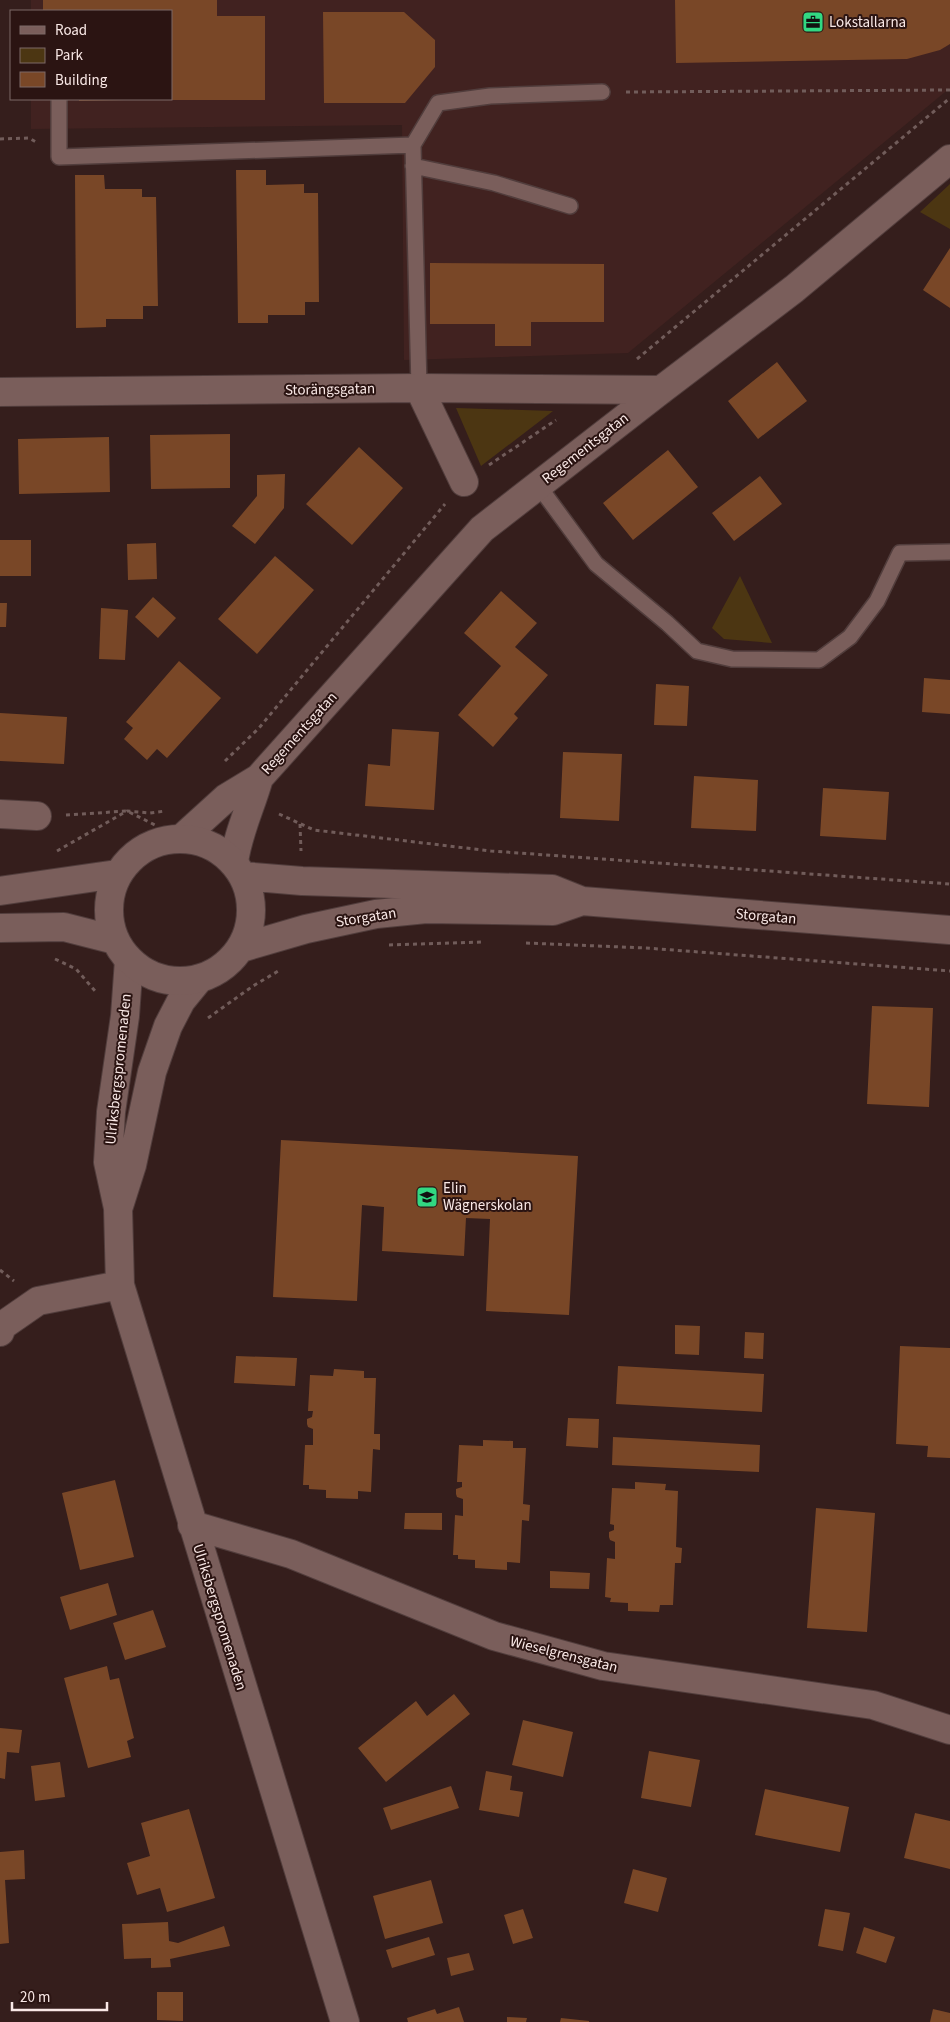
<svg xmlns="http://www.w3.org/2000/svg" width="950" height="2022" viewBox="0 0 950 2022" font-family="'Source Sans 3',sans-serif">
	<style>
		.built { fill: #412220 }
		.green { fill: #4c3612 }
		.building { fill: #794727 }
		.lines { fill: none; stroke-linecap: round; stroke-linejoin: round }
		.service-casing { stroke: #513d3c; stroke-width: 18 }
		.minor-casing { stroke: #513d3c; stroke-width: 30 }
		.secondary-casing { stroke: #513d3c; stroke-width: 30 }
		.path { stroke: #715c5a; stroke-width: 3; stroke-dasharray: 4 4; stroke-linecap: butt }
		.service { stroke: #7a5e5b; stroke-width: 15 }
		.minor { stroke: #7a5e5b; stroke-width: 28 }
		.secondary { stroke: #7a5e5b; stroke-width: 28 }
		.labels { text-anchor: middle; stroke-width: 4; stroke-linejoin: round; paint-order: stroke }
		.poi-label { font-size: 15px; fill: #f9e8e6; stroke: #2b1412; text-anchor: start }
		.street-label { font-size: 15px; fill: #f9e8e6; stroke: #2b1412 }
	</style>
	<rect width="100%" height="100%" fill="#351e1c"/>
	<path class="built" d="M31,0H950V88L628,353L404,360L402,125L31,129V99H171V11H31Z"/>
	<path class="green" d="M950,184V229L920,212Z
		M456,408L553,411L481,466Z
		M740,576L772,643L724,639L712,628Z"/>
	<path class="building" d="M43,0H217V16H265V100H171V11H43Z
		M675,0H950V44L940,50L907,59L676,63Z
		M323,12H404L435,40V67L405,103H324Z
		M79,99H126V100L79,101Z
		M236,170H266V185L304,184V193H318L319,302H305V315H268V323H238Z
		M75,175H104L105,189H142V197H156L158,306H143V319H106V327L76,328Z
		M950,248V308L923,290Z
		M430,263L604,264V322H531V346H495V324H430Z
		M777,362L807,401L758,439L728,401Z
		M230,434V488L151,489L150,435Z
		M109,437L110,492L19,494L18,439Z
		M359,447L403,488L352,545L306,504Z
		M668,450L698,487L633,540L603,503Z
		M285,474L284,508L255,544L232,526L257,496V475Z
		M760,476L782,504L734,541L712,513Z
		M0,540H31V576H0Z
		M156,543L157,579L128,580L127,544Z
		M275,556L314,590L257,654L218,619Z
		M501,591L537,623L515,647L548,675L514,714L518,718L493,747L458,715L501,666L464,633Z
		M153,597L176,618L158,638L135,617Z
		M0,603H7L6,627H0Z
		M101,608L128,610L125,660L99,659Z
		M179,661L221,698L167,758L157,749L147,760L124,739L133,728L126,722Z
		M924,678L950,680V714L922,712Z
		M656,684L689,686L687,726L654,725Z
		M0,713L67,717L64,764L0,761Z
		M392,729L439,732L434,810L365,806L368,764L390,766Z
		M563,752L622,754L619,821L560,818Z
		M694,776L758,780L756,831L691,828Z
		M823,788L889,792L886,840L820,836Z
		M872,1006L933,1008L929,1107L867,1104Z
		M281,1140L578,1156L569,1315L486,1311L490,1219L466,1218L464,1256L382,1251L384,1207L362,1205L357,1301L273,1297Z
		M675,1325L700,1326L699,1355L675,1354Z
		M745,1332L764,1333L763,1359L744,1358Z
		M900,1346L950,1348V1458L927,1457L928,1446L896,1444Z
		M236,1356L297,1358L295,1386L234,1383Z
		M618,1366L764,1374L762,1412L616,1404Z
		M334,1369L364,1371V1378H376L374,1434H380V1450L373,1449L371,1492L358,1491V1499L326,1498V1490L309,1489V1485H303L305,1445H313V1429L308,1427L307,1424V1419L312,1417L313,1411H308L310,1375L333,1376Z
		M568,1418L599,1419L598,1448L566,1446Z
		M613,1437L760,1445L759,1472L612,1465Z
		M483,1440L513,1441V1448H526L523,1504L530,1505L529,1521L522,1520L520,1563L507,1562V1570L475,1568V1560L458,1559V1555H453L455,1515L463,1516V1499L457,1497L456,1494V1489L462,1487V1482H457L459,1445L483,1446Z
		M115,1480L134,1557L80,1570L62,1493Z
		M635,1482L666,1484L665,1490L678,1491L676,1547L682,1548L681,1563H675L673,1605H660L659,1612L628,1611V1603L610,1602L611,1598L605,1597L607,1558L615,1559V1542L610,1540L609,1537V1532L614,1530V1525L610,1524L612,1488L635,1489Z
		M816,1508L875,1513L867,1632L807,1628Z
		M405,1513H442V1530L404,1529Z
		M550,1571L590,1573L589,1589L550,1588Z
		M108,1583L117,1615L70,1630L60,1597Z
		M153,1610L166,1647L125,1660L113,1623Z
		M107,1666L110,1680L119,1678L134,1738L127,1741L131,1757L88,1768L64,1678Z
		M454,1694L470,1714L386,1782L358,1748L416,1701L427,1716Z
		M523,1720L573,1732L563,1777L512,1765Z
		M0,1728L22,1730L19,1753L7,1752L5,1779L0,1778Z
		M649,1751L700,1760L691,1807L641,1798Z
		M60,1762L65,1797L35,1801L31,1766Z
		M486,1771L512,1776L510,1790L523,1792L519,1817L479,1810Z
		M451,1786L459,1808L391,1830L383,1808Z
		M765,1789L849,1807L840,1852L755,1835Z
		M189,1809L215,1898L167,1912L160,1888L137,1895L127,1863L150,1856L141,1823Z
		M915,1813L950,1821V1869L904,1858Z
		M24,1850L25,1879L5,1880L9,1943L0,1944V1852Z
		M633,1869L667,1878L658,1912L624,1903Z
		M431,1880L443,1923L385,1939L373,1896Z
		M523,1909L533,1938L513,1944L504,1915Z
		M825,1909L850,1913L843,1951L818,1946Z
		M168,1922L169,1941L178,1943L224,1926L230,1946L170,1959L171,1967L151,1968V1958L124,1959L122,1924Z
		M864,1927L895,1937L886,1963L856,1953Z
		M429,1937L435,1955L392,1968L386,1950Z
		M469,1953L474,1970L451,1976L447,1958Z
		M157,1992H183V2021L157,2020Z
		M459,2007L464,2022H408L407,2018L435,2009L437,2014Z
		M933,2009L950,2013V2022H930Z
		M507,2017L527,2018L526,2022H507Z
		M561,2018L589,2021V2022H560Z"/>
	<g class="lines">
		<g class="service-casing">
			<path id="service" d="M59,99V157L413,145
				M413,166L494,183L570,206
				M419,388L413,145L438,103L490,96L602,92
				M538,485L596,564L667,623L697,651L732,659L819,660L850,637L877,601L900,553L950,552"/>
		</g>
		<g class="minor-casing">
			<path id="minor" d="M419,388L464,482
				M0,392L419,388L661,390
				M0,814L37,816
				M182,838L226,798L259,778L482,529L661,390L794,289L950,159
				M234,862C238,832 251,807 259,778
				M129,960L125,1016L111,1112L108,1162L118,1208L120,1285L345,2022
				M119,1206L132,1165L152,1072L168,1026L181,1001L199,979
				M0,1332L2,1326L38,1301L120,1285
				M192,1525L291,1554L494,1636L603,1666L873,1705L950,1730"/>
		</g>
		<g class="secondary-casing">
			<path id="secondary" d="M109 910a71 71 0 1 1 142 0a71 71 0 1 1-142 0Z
				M243,876L302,881L552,889L582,901L950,930
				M0,891L117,874
				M0,928L64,927L115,940
				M241,948L306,929L376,914L426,909L553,911L582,901"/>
		</g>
		<path class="path" d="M626,92L950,90
			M0,139L29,138L36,142
			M637,359L950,98
			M489,465L556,420
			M225,761L259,728L445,504
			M279,814L314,830L491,851L950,884
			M66,815L127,811L157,826
			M300,824L301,851
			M57,851L127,811L150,813L165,811
			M526,943L646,948L950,971
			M389,945L483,942
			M55,959L76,969L96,992
			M208,1018L253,986L280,970
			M0,1270L14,1281"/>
		<use href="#service" class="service"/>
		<use href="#minor" class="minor"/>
		<use href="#secondary" class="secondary"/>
	</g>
	<defs>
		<g id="office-square" transform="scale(1.125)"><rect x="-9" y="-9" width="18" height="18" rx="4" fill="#32d882" stroke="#2b1412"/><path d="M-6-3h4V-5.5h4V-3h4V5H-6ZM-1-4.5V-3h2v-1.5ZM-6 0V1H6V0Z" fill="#111"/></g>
		<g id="school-square" transform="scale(1.125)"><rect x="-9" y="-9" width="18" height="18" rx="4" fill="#32d882" stroke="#2b1412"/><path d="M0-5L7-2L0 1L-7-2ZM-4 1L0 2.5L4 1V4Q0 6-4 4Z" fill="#111"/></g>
	</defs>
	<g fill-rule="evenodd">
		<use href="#office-square" x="813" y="22"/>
		<use href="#school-square" x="427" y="1197"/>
	</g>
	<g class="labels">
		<g class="poi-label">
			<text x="829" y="27">Lokstallarna</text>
			<text x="443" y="1193">Elin<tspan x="443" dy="17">Wägnerskolan</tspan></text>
		</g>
		<g class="street-label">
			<text transform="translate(330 389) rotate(-1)" y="5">Storängsgatan</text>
			<text transform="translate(585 448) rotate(-38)" y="5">Regementsgatan</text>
			<text transform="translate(299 733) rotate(-48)" y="5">Regementsgatan</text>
			<text transform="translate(766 916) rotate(5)" y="5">Storgatan</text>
			<text transform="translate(366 917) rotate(-9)" y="5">Storgatan</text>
			<text transform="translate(118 1069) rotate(-84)" y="5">Ulriksbergspromenaden</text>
			<text transform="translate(220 1617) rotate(73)" y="5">Ulriksbergspromenaden</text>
			<text transform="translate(564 1654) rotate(14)" y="5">Wieselgrensgatan</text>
		</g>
	</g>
	<rect x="10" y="10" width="162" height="90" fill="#2b1412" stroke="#7d6967"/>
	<rect x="20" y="26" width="25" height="8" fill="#7a5e5b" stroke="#7d6967"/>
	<text x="55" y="35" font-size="15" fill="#f9e8e6">Road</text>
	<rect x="20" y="48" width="25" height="15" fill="#4c3612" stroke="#7d6967"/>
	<text x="55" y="60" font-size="15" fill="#f9e8e6">Park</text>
	<rect x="20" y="72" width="25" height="15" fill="#794727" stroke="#7d6967"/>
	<text x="55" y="85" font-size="15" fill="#f9e8e6">Building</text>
	<path d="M12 2002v8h95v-8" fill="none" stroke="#f9e8e6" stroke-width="2.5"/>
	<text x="20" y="2002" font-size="15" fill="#f9e8e6" stroke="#2b1412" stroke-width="4" paint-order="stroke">20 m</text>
</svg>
